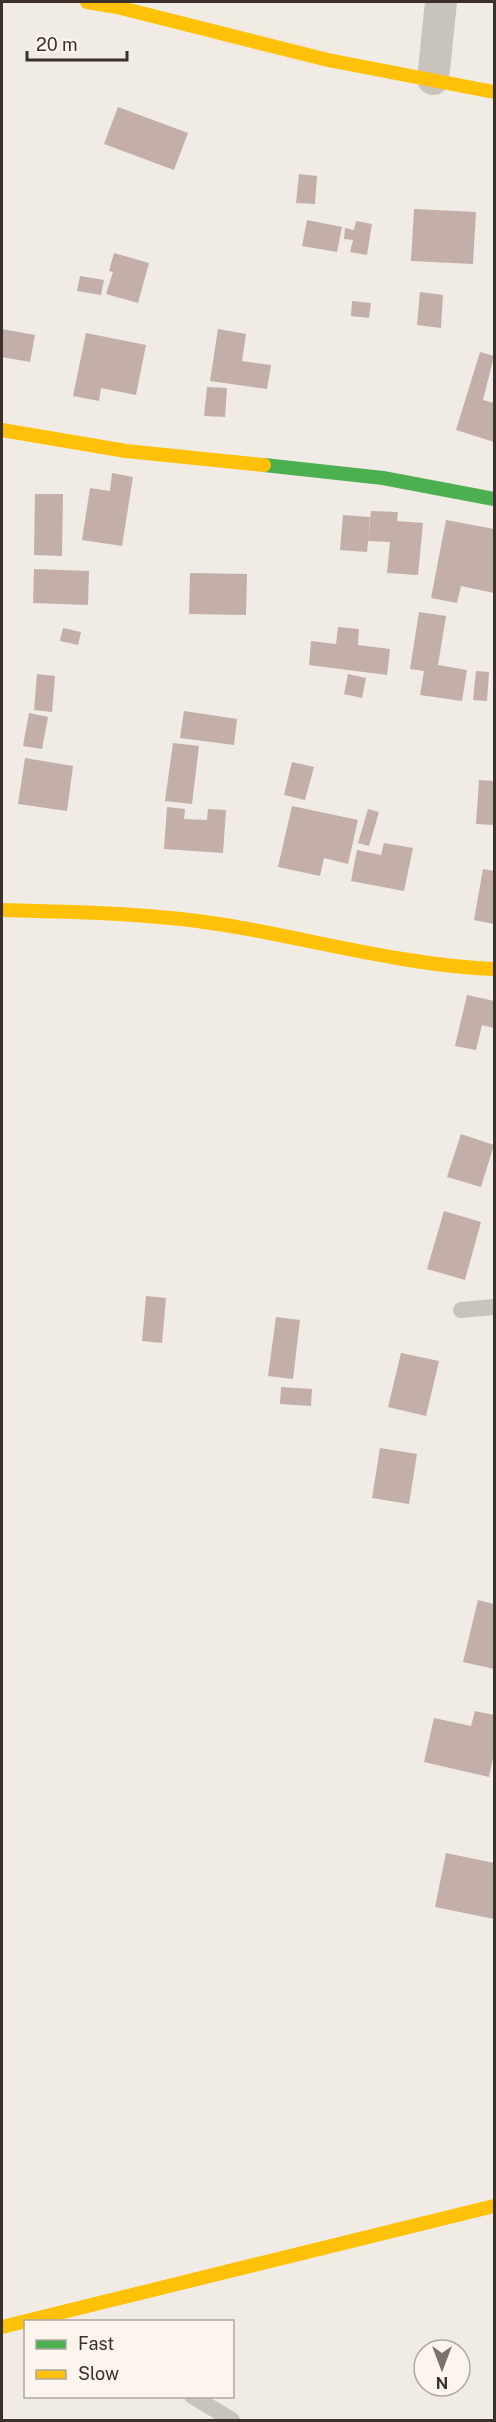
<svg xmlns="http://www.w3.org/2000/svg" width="496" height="2422" viewBox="0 0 496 2422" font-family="'Public Sans',sans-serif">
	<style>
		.building { fill: #c3afa7 }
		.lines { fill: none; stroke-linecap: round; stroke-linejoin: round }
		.lane { stroke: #c9c3be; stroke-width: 16 }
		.street { stroke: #c9c3be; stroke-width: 32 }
		.fast { stroke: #4caf50; stroke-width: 14 }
		.slow { stroke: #ffc107; stroke-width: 14 }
	</style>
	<rect width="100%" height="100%" fill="#f0ebe5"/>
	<path class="building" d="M118,107L188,133L174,170L104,144Z
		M299,174L317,176L315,204L296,203Z
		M414,209L476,212L473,264L411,261Z
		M307,220L342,227L337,252L302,246Z
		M356,221L372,224L367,255L350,252L353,240L344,239L345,228L354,230Z
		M114,253L149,263L138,303L106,294L113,272L109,271Z
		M80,276L104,280L101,295L77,291Z
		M420,292L443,295L441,328L417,325Z
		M352,301L371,303L369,318L351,316Z
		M2,329L35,335L30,362L2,357Z
		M218,329L246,334L242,361L271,365L267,389L210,381Z
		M86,333L146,345L136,395L101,388L99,401L73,396Z
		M480,352L494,356L483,400L494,403V442L456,430Z
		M207,387L227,388L225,417L204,416Z
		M112,473L133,477L122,546L82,540L90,488L110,491Z
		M35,494H63L62,556L34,555Z
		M371,511L398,512L397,521L423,523L418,575L387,573L390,542L368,541Z
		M343,515L370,517L367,552L340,550Z
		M446,520L494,529V593L461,586L457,603L431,598Z
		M34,569L89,571L88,605L33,603Z
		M190,573L247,574L246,615L189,614Z
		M419,612L446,616L438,665L467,670L462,701L420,695L424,671L410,669Z
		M338,627L359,629L358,645L390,649L387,675L309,665L311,641L336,644Z
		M63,628L81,632L78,645L60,641Z
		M476,671L489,672L487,701L473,700Z
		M37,674L55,676L52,712L34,710Z
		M348,674L366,678L362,698L344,694Z
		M184,711L237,719L234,745L180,738Z
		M29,713L48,717L42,749L23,746Z
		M173,743L199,746L192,804L165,801Z
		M25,758L73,766L67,811L18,804Z
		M292,762L314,767L305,800L284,795Z
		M479,780L494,781V825L476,824Z
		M292,806L358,820L348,864L324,858L320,876L278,867Z
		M167,807L185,809L184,819L207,820L208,809L226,810L223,853L164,849Z
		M368,809L379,812L369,846L358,843Z
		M384,843L413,848L404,891L351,881L357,850L381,855Z
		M483,869L494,871V924L474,920Z
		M467,995L494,1001V1028L482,1025L476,1050L455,1046Z
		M461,1134L494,1145L481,1187L447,1177Z
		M444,1211L481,1222L465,1280L427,1269Z
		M146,1296L166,1298L162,1343L142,1341Z
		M276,1317L300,1320L293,1379L268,1376Z
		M401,1353L439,1361L426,1416L388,1407Z
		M281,1387L312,1389L311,1406L280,1404Z
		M380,1448L417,1454L409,1504L372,1498Z
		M478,1600L494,1604V1669L463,1662Z
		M475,1711L494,1715V1753L489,1777L424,1762L434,1718L471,1726Z
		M446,1853L494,1863V1919L435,1907Z"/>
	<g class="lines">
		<path class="lane" d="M461,1310L494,1307
			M192,2396L232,2420"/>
		<path class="street" d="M433,79L441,2"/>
		<path class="fast" d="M264,465L383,478L494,499"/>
		<path class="slow" d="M87,2L117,7L328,60L494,92
			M2,430L126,451L264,465
			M2,910C76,912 151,913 225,925C315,940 402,965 494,969
			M2,2327L494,2206"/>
	</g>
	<rect width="496" height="2422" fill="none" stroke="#3b302b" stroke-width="6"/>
	<rect x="24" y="2320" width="210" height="78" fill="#fbf5ee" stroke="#aea6a0" stroke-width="1.5"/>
	<rect x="36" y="2340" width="30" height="9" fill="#4caf50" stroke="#aea6a0" stroke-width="1.5"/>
	<text x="78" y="2350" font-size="18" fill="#3b302b">Fast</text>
	<rect x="36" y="2370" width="30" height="9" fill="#ffc107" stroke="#aea6a0" stroke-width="1.5"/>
	<text x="78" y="2380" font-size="18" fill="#3b302b">Slow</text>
	<g transform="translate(442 2368) rotate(180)"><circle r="28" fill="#fbf5ee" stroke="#aea6a0" stroke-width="1.5"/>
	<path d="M0-4.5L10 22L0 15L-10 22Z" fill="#7a716c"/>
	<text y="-9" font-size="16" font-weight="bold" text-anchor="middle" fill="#3b302b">N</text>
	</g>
	<path d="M27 51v9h100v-9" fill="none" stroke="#3b302b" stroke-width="3"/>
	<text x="36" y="51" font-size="18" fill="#3b302b" stroke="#fbf5ee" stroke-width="4.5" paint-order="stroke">20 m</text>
</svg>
